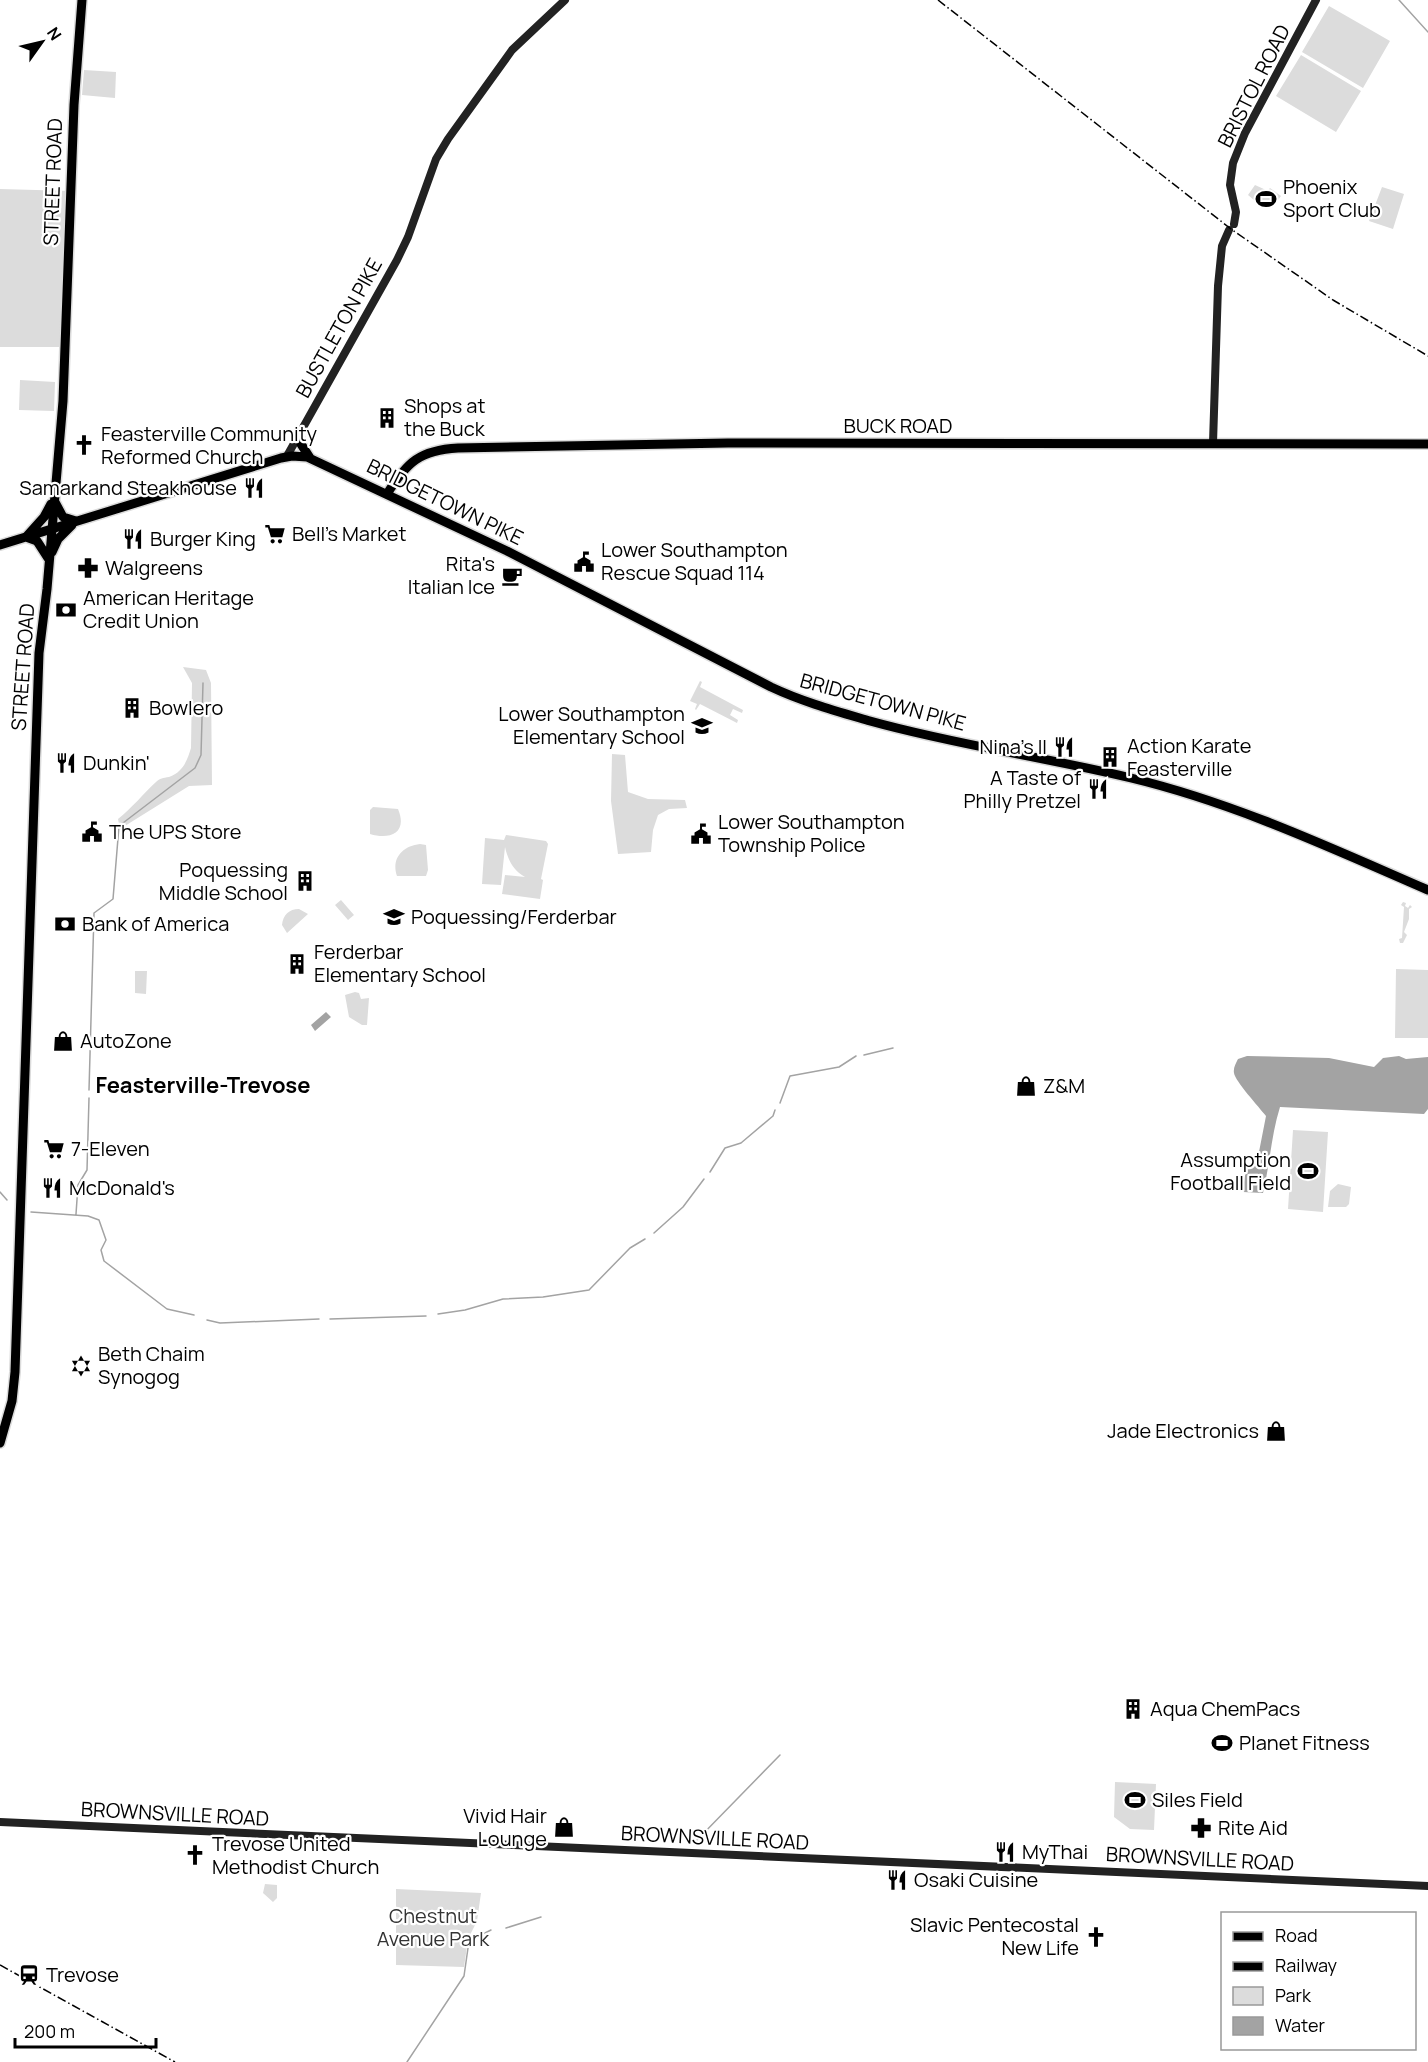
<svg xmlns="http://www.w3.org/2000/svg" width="1428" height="2062" viewBox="0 0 1428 2062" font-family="Manrope,sans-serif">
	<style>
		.green { fill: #dcdcdc }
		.water { fill: #a3a3a3 }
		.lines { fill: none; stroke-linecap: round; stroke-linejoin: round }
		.stream { stroke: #a3a3a3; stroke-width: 1.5 }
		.primary-casing { stroke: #dbdbdb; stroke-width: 12 }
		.secondary { stroke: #222; stroke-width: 8 }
		.primary { stroke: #000; stroke-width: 9 }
		.rail { stroke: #000; stroke-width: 1.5; stroke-dasharray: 9 3 1.5 3; stroke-linecap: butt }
		.labels { text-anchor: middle; stroke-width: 4.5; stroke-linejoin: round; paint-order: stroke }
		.street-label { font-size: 20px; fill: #000; stroke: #fff }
		.poi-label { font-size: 20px; fill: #000; stroke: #fff; text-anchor: start }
		.park-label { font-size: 20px; fill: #333; stroke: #fff }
		.quarter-label { font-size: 22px; font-weight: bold; fill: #000; stroke: #fff }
	</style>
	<rect width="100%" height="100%" fill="#fff"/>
	<path class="green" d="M1329,6L1390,41L1363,88L1302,52Z
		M1301,55L1361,91L1336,132L1276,96Z
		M84,70L116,72L115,98L82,95Z
		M1255,185L1266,190L1265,194L1270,188L1281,196L1272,208L1263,201L1260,205L1248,195Z
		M1382,187L1404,194L1393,229L1369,221Z
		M0,189L71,191L65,347H0Z
		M20,380L55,382L54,411L19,410Z
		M183,667L206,670L211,683L212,785L189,786L120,829L118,819C132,808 143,794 156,782C160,778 163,778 169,777C183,772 187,761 191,748L192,683Z
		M700,681L702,682L700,687L743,710L742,713L733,709L730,715L738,720L737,723L700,704L696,710L695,709L697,704L690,701Z
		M612,754L625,755L628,792L648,799L685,800L687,808L669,809L658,815L653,830L651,852L618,854L611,801Z
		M373,807L398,809C408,833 390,840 370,834V810Z
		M506,835L546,841L548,844L541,879L543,880L540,899L502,894L505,875L525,877C513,870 508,860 505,847L501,885L482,884L485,838L504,840Z
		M420,844L426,845L428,870L426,876H397C391,859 402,846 420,844Z
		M341,900L354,915L348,920L335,905Z
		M1403,902L1406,903L1405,906L1408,908L1410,905L1412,907L1409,909V919L1404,932L1407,935L1403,943H1400L1399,939L1402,938L1404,907L1401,905Z
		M299,909L308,914L287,933L282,925C283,915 289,909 299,909Z
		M1396,969L1428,970V1038H1395Z
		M135,971H147L146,994L135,993Z
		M355,992L359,993L361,999L369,998L367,1025H362L349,1017L345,995Z
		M1293,1130L1328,1132L1323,1212L1288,1209Z
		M1338,1184L1351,1187L1349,1204L1346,1207H1328L1330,1191Z
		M1115,1782L1156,1784L1154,1830L1130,1829L1114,1817Z
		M265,1884L277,1885V1898L273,1902L263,1893Z
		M396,1889L481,1893L477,1921L468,1939L464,1967L396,1965Z"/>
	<path class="water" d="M326,1012L331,1017L315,1031L311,1025Z
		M1247,1056L1329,1058L1374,1067L1383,1058L1399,1056L1406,1059L1428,1057V1109L1424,1114L1280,1107C1271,1136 1270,1164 1263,1193L1243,1192C1245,1176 1244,1167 1258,1157L1266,1116C1259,1107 1235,1081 1234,1073C1233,1068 1236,1063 1238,1059Z"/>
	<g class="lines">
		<path class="stream" d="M1399,0L1428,32
			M864,1055L893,1048
			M89,1090L94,913L113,899L119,826L195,768L201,755L203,683
			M780,1103L790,1076L839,1067L856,1056
			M710,1172L725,1148L741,1143L773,1116L775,1110
			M0,1192L7,1200
			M31,1212L88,1216L99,1220L106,1240L101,1250L104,1261L167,1309L194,1315
			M76,1214L78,1185L87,1170L89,1098
			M654,1233L683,1207L704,1179
			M438,1314L465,1310L503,1299L543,1297L589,1290L630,1248L645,1239
			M330,1319L426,1316
			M207,1320L220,1323L319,1319
			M697,1840L780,1755
			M506,1928L541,1917
			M407,2062L464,1976L469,1941L491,1930"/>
		<g class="primary-casing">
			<path id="primary" d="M299,436L301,444L310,458
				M387,494C407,462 420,450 458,448L728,443L1428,444
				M55,502L63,517L76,521
				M0,545L281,458L292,456L307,457L507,551L771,687C803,702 836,711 870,721C956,745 1045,757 1131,778C1235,803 1331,848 1428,890
				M52,552L58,539L72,525
				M48,558L37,541L26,537L44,517L51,504
				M0,1443L12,1401L15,1372L39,653L47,589L63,401L74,105L82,0"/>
		</g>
		<path class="secondary" d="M1234,224L1236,212L1230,185L1233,163L1245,133L1316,0
			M1213,443L1218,286L1222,246L1229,230
			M287,456L397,260L408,237L436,159L448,139L512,50L565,0
			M0,1822L1428,1886"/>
		<use href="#primary" class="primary"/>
		<path class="rail" d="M938,0L1231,229L1333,300L1428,356
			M0,1965L175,2062"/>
	</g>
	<defs>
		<g id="stadium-bare" transform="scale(1.62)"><path d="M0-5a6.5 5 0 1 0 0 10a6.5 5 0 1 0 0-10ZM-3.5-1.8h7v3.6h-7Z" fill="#000" stroke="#fff" stroke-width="2.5" paint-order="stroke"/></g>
		<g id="building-bare" transform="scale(1.62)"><path d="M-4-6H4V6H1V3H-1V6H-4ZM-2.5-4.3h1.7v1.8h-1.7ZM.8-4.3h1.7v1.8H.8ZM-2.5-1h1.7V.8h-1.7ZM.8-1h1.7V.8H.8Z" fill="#000" stroke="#fff" stroke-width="2.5" paint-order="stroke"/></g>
		<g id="church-bare" transform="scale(1.62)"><path d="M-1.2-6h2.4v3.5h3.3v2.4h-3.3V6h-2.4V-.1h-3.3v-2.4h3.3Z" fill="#000" stroke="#fff" stroke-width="2.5" paint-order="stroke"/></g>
		<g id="restaurant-bare" transform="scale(1.62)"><path d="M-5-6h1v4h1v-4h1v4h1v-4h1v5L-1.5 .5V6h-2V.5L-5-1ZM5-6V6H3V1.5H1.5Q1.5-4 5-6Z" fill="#000" stroke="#fff" stroke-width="2.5" paint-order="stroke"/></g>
		<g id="supermarket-bare" transform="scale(1.62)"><path d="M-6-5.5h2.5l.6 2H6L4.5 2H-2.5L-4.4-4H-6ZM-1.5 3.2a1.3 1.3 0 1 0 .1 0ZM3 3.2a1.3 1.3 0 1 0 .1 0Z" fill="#000" stroke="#fff" stroke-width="2.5" paint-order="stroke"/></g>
		<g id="civic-bare" transform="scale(1.62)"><path d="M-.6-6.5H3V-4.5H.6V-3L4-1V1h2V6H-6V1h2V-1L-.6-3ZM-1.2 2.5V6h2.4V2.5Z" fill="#000" stroke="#fff" stroke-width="2.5" paint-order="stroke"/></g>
		<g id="pharmacy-bare" transform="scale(1.62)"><path d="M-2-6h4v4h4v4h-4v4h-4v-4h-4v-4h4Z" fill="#000" stroke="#fff" stroke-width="2.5" paint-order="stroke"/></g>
		<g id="cafe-bare" transform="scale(1.62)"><path d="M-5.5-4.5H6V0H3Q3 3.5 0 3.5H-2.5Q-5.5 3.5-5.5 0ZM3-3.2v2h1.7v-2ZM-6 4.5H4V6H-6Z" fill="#000" stroke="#fff" stroke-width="2.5" paint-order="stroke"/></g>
		<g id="bank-bare" transform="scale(1.62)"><path d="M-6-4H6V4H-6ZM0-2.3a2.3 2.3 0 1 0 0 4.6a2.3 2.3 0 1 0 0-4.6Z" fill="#000" stroke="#fff" stroke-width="2.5" paint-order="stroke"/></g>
		<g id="school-bare" transform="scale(1.62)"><path d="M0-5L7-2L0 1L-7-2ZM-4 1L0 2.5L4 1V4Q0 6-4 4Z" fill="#000" stroke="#fff" stroke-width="2.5" paint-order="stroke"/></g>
		<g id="shop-bare" transform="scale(1.62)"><path d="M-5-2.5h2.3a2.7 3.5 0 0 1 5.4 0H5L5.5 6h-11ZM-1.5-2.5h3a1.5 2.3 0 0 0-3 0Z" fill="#000" stroke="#fff" stroke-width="2.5" paint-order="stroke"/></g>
		<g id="synagogue-bare" transform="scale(1.62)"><path d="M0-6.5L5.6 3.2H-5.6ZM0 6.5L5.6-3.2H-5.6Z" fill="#000" stroke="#fff" stroke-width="2.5" paint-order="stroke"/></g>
		<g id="station-bare" transform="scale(1.62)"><path d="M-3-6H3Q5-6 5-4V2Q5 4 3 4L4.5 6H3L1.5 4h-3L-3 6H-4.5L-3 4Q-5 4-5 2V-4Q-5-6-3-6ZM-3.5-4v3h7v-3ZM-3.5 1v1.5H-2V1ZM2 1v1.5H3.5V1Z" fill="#000" stroke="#fff" stroke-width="2.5" paint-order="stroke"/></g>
	</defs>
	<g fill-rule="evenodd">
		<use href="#stadium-bare" x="1266" y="199"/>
		<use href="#building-bare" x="387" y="418"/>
		<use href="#church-bare" x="84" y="445"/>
		<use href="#restaurant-bare" x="254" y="488"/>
		<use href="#supermarket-bare" x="275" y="534"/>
		<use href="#restaurant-bare" x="133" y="539"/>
		<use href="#civic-bare" x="584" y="562"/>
		<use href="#pharmacy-bare" x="88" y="568"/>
		<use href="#cafe-bare" x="512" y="576"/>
		<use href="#bank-bare" x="66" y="610"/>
		<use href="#building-bare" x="132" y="708"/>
		<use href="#school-bare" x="702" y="726"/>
		<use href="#restaurant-bare" x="1064" y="747"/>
		<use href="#building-bare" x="1110" y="757"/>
		<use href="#restaurant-bare" x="66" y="763"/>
		<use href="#restaurant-bare" x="1098" y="789"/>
		<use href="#civic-bare" x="92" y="832"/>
		<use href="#civic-bare" x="701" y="834"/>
		<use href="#building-bare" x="305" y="881"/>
		<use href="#school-bare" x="394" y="917"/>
		<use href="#bank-bare" x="65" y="924"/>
		<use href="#building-bare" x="297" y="964"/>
		<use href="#shop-bare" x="63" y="1041"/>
		<use href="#shop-bare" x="1026" y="1086"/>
		<use href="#supermarket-bare" x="54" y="1149"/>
		<use href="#stadium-bare" x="1308" y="1171"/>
		<use href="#restaurant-bare" x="52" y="1188"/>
		<use href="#synagogue-bare" x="81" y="1366"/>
		<use href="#shop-bare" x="1276" y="1431"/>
		<use href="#building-bare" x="1133" y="1709"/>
		<use href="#stadium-bare" x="1222" y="1743"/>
		<use href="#stadium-bare" x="1135" y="1800"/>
		<use href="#shop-bare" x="564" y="1827"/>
		<use href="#pharmacy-bare" x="1201" y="1828"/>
		<use href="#restaurant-bare" x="1005" y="1852"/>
		<use href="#church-bare" x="195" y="1855"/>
		<use href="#restaurant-bare" x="897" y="1880"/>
		<use href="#church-bare" x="1096" y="1937"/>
		<use href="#station-bare" x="29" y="1975"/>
	</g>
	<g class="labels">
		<g class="street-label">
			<text transform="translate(1254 86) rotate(-63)" y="7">BRISTOL ROAD</text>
			<text transform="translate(53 182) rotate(-88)" y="7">STREET ROAD</text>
			<text transform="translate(339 328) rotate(-61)" y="7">BUSTLETON PIKE</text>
			<text x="898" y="433">BUCK ROAD</text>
			<text transform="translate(445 502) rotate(26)" y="7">BRIDGETOWN PIKE</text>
			<text transform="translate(23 667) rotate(-86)" y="7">STREET ROAD</text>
			<text transform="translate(883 702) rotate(15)" y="7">BRIDGETOWN PIKE</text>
			<text transform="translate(175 1814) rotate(3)" y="7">BROWNSVILLE ROAD</text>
			<text transform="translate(715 1838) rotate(3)" y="7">BROWNSVILLE ROAD</text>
			<text transform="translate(1200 1859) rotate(3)" y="7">BROWNSVILLE ROAD</text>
		</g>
		<g class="poi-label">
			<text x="1283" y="194">Phoenix<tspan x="1283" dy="23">Sport Club</tspan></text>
			<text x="404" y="413">Shops at<tspan x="404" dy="23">the Buck</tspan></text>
			<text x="101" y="441">Feasterville Community<tspan x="101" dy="23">Reformed Church</tspan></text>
			<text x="237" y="495" text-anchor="end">Samarkand Steakhouse</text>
			<text x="292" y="541">Bell's Market</text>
			<text x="150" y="546">Burger King</text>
			<text x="601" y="557">Lower Southampton<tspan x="601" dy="23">Rescue Squad 114</tspan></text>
			<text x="495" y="571" text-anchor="end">Rita's<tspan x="495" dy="23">Italian Ice</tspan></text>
			<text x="105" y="575">Walgreens</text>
			<text x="83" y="605">American Heritage<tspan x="83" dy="23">Credit Union</tspan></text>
			<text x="149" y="715">Bowlero</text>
			<text x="685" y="721" text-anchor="end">Lower Southampton<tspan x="685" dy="23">Elementary School</tspan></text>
			<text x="1127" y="753">Action Karate<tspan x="1127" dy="23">Feasterville</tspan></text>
			<text x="1047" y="754" text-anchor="end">Nina's II</text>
			<text x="83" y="770">Dunkin'</text>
			<text x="1081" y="785" text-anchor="end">A Taste of<tspan x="1081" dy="23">Philly Pretzel</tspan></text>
			<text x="718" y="829">Lower Southampton<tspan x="718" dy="23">Township Police</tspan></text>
			<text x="109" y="839">The UPS Store</text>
			<text x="288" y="877" text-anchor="end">Poquessing<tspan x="288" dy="23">Middle School</tspan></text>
			<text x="411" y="924">Poquessing/Ferderbar</text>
			<text x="82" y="931">Bank of America</text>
			<text x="314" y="959">Ferderbar<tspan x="314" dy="23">Elementary School</tspan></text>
			<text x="80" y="1048">AutoZone</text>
			<text x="1043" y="1093">Z&amp;M</text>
			<text x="71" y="1156">7-Eleven</text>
			<text x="1291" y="1167" text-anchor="end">Assumption<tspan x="1291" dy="23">Football Field</tspan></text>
			<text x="69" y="1195">McDonald's</text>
			<text x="98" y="1361">Beth Chaim<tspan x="98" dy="23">Synogog</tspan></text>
			<text x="1259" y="1438" text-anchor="end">Jade Electronics</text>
			<text x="1150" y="1716">Aqua ChemPacs</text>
			<text x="1239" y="1750">Planet Fitness</text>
			<text x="1152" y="1807">Siles Field</text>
			<text x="547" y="1823" text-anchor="end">Vivid Hair<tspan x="547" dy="23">Lounge</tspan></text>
			<text x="1218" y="1835">Rite Aid</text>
			<text x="212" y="1851">Trevose United<tspan x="212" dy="23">Methodist Church</tspan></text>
			<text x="1022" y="1859">MyThai</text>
			<text x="914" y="1887">Osaki Cuisine</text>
			<text x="1079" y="1932" text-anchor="end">Slavic Pentecostal<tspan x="1079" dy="23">New Life</tspan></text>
			<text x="46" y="1982">Trevose</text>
		</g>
		<g class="park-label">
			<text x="433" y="1923">Chestnut<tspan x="433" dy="23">Avenue Park</tspan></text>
		</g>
		<g class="quarter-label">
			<text x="203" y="1093">Feasterville-Trevose</text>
		</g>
	</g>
	<rect x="1221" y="1912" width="195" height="138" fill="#ffffff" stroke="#999999" stroke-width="1.5"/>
	<rect x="1233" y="1932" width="30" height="9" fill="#000000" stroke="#999999" stroke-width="1.5"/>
	<text x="1275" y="1942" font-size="18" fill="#000000">Road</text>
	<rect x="1233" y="1962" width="30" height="9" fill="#000000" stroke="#999999" stroke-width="1.5"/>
	<text x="1275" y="1972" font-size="18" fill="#000000">Railway</text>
	<rect x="1233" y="1987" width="30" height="18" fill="#dcdcdc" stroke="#999999" stroke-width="1.5"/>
	<text x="1275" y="2002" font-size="18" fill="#000000">Park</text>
	<rect x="1233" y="2017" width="30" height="18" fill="#a3a3a3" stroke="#999999" stroke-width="1.5"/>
	<text x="1275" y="2032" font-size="18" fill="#000000">Water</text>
	<g transform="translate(42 42) rotate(56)" stroke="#ffffff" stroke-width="4.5" paint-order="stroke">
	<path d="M0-4.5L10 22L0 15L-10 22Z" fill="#000000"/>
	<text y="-9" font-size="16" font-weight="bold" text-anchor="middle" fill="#000000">N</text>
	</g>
	<path d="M15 2038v9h141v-9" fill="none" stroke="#000000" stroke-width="3"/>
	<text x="24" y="2038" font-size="18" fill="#000000" stroke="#ffffff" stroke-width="4.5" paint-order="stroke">200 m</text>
</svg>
